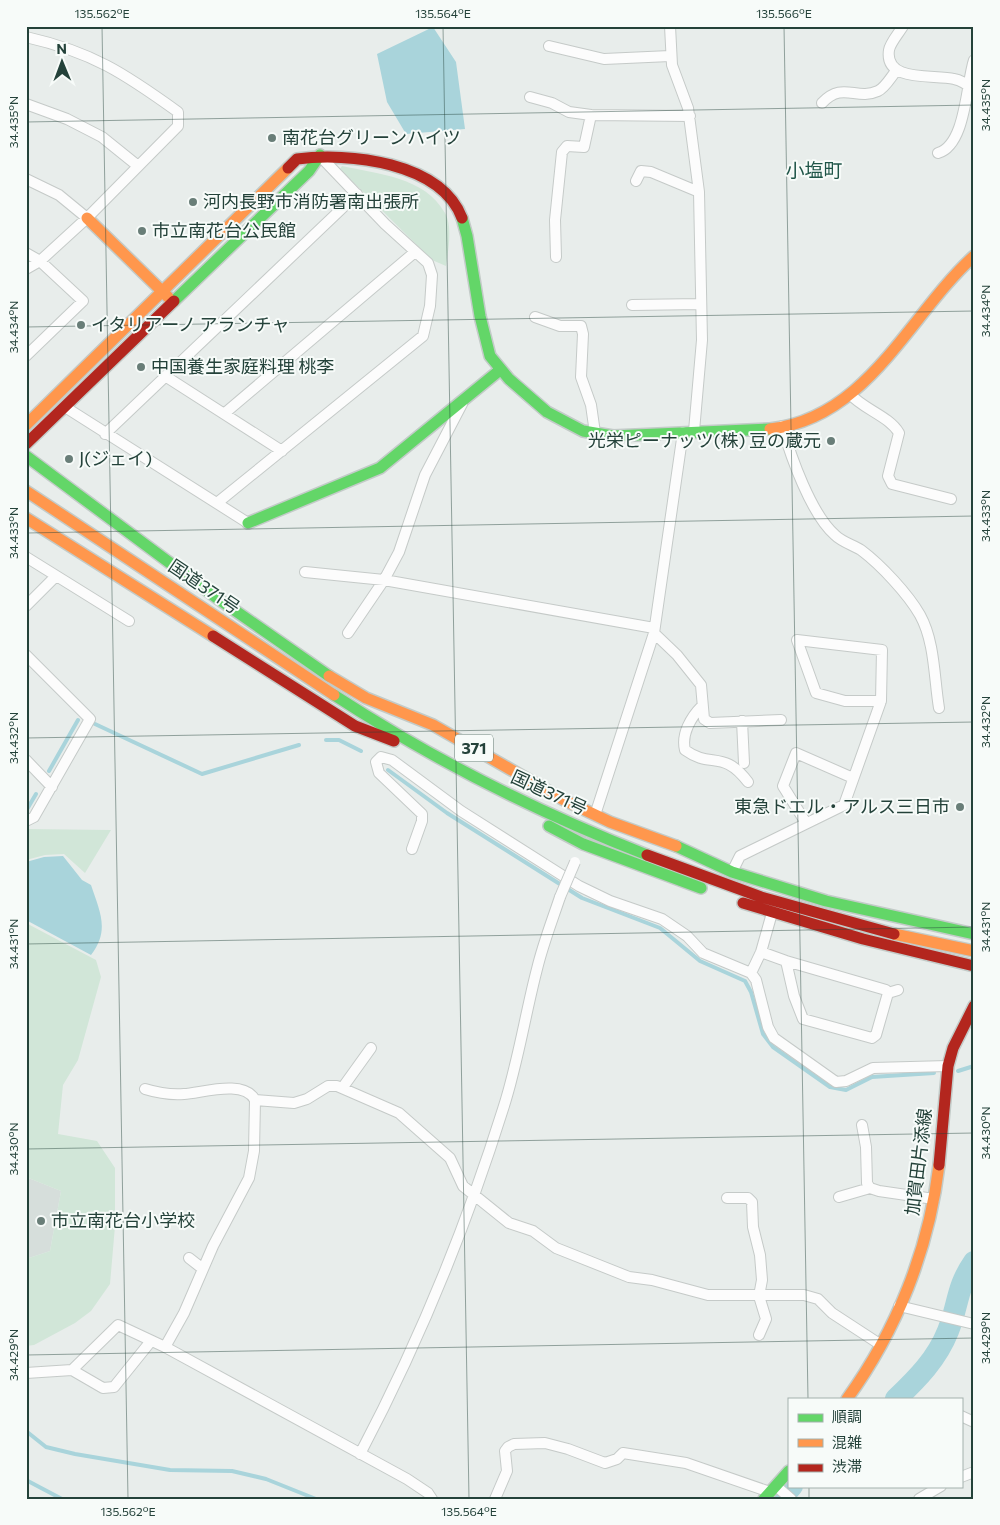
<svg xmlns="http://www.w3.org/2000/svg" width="1000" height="1525" viewBox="0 0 1000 1525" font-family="Commissioner,'Noto Sans JP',sans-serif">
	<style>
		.built { fill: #d6dedb }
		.green { fill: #d1e6d8 }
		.water { fill: #a9d4db }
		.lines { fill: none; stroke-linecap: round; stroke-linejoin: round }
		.stream { stroke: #a9d4db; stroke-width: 4 }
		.river { stroke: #a9d4db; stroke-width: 22 }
		.street-casing { stroke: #c5cac8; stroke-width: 12 }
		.fast-casing { stroke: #c3cbc8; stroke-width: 14 }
		.slow-casing { stroke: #c3cbc8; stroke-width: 14 }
		.jam-casing { stroke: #c3cbc8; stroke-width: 14 }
		.street { stroke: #fcfcfc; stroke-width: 10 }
		.fast { stroke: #63d668; stroke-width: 11 }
		.slow { stroke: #ff974d; stroke-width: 11 }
		.jam { stroke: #b3261e; stroke-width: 11 }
		.street-bridge-casing { stroke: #c5cac8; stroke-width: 12; stroke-linecap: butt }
		.street-bridge { stroke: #fcfcfc; stroke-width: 10 }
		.ticks { fill: none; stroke: #24423a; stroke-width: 1; stroke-opacity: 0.45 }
		.poi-dot { fill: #697e78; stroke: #f7fbf9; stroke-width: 2 }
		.labels { text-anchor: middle; stroke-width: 4; stroke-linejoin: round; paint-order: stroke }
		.shield { fill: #f7fbf9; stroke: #637a73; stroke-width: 1 }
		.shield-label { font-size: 16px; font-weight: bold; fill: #24423a }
		.poi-label { font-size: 18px; fill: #24423a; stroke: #f7fbf9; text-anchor: start }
		.street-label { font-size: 18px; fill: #24423a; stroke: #f7fbf9 }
		.neighbourhood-label { font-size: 19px; fill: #1f5548; stroke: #f7fbf9 }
		.neatline { fill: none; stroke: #24423a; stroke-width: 2 }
		.ticks-label { font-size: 12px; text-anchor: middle; fill: #24423a }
	</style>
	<rect width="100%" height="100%" fill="#e8edeb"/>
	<path class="built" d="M26,1177L61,1191L50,1251L26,1259Z"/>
	<path class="green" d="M342,166C378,174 425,177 445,213C453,227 448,251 446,266L432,260L340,169Z
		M26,829L111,830L85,873L64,854L45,855L26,860Z
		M26,923L96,960L101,977L78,1060L63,1085L58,1134L97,1141L115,1168V1226L110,1284L91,1311L75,1323L34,1345L26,1346V1259L50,1251L61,1191L26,1177Z"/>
	<path class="water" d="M433,27L456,62L465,129L406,134L387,102L377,54Z
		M63,856L82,880L91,885C100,912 110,930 91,955L26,920V862L44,857Z"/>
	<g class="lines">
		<path class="stream" d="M95,724L202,774L299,745
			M326,740H339L361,751
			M388,770L447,813L582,898L660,928L700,961L745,981L751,992L763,1034L773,1047L830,1087L846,1090L872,1077L934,1073
			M49,771L78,720
			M26,811L36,794
			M958,1071L974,1066
			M26,1431L46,1447L75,1454L170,1470L232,1471L266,1479L316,1499
			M26,1480L62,1499"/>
		<path class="river" d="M896,1399C917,1379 937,1359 948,1331C959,1304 956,1288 974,1262
			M781,1499L792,1486"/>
		<g class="street-casing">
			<path id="street" d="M670,26L672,65L688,108L699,192L702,340L694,431
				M903,26C899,33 890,43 889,50C884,83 934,74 954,79C961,80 968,85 974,90
				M26,37C92,52 124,73 178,112V126L87,218L40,261L26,269
				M549,46L604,59L670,56
				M530,97L552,103L569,112L591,115L690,116
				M822,103C843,81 856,101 878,91C885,88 891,77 896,71
				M26,104L67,119L102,137L138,166
				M938,153C966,145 966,84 974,60
				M26,179L59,195L87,218
				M636,181L641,171L651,172L699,192
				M26,253L40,261L83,301L26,356
				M556,257L555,220L562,152L567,146L584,147L591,115
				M632,305L701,304
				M535,317L560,326H581L583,334L581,377L591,405L595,433
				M165,376L282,451
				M850,394C863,409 889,416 899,433L888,476L892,484L951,499
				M65,407L248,523
				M225,413L415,252
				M782,426C791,457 811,514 835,535C842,542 853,545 861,550C881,565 908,594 920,615C935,642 934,678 939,708
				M105,434L357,194
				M217,503L423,336L430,306L432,275L428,263L385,224L320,156
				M26,557L129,621
				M305,572L384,580L654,628
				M26,606L56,576
				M348,633L384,580L399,552L425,475L462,404
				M654,633L677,655L701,685L704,719L710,723L781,720
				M26,655L90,719L34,817L26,821
				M702,706C691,717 681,734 685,750C711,769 723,749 748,782
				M742,721L744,763
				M26,760L52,787
				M595,815L654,633L683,432
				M806,823L783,786L796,753L853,778
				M412,849L422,821V814L379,773L376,762L381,757L392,760L461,811L579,886L610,901L662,919L687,936L703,953L751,973L756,980L768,1027L774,1038L836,1082L846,1081L873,1068L948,1066
				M732,872L740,856L844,805L881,701L882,650L797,640L816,693L845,701H881
				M761,952L786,961L886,990L888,993L898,990
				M786,961L794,996L803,1019L872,1038L876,1035L888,993
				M751,973L761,952L772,913
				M343,1087L371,1048
				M145,1089C158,1093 170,1095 184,1094C202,1093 244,1079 255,1100L254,1151L249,1178L213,1246L184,1313L165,1347L407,1479L428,1493L432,1499
				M255,1100L294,1103L307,1099L328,1086H337L399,1113L450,1158L463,1186L509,1223L533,1231L556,1248L629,1277L652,1280L708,1295H804L818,1299L832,1313L881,1345
				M862,1125L866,1147L867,1183L870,1188
				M839,1197L870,1188L879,1191L934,1199
				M727,1198H748L752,1202L753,1227L760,1255L762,1280L759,1296L766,1319L759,1335
				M189,1258L203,1269
				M899,1306L974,1324
				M72,1370L103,1388L114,1387L151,1341
				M26,1373L72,1370L118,1325L165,1347
				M961,1416L974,1422
				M360,1454C418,1344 466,1227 503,1109C518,1063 525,1015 537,969C543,944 552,921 560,897
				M961,1477L974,1472
				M776,1486L791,1499
				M495,1499L507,1471L505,1451L508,1447L514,1444L545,1443L568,1449L605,1463L617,1459L623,1453L686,1463L770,1492
				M919,1499L941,1486"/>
		</g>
		<g class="fast-casing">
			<path id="fast" d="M462,218L467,236L480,316L490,356L509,379L547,412L583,431L613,436L770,429
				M174,301L309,171L320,155
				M26,456L217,598L329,676
				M248,523L380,468L500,370
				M334,695C432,759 537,812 647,855
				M549,826L583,844L701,888
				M676,846L732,872L826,901L974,934
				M764,1499L789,1471"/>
		</g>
		<g class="slow-casing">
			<path id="slow" d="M87,218L168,297
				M26,425L288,168
				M770,429C868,418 909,315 974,256
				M26,491L334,695
				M26,518L213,636
				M329,676L366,698L433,725L564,800L610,822L676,846
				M894,934L974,951
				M847,1399C897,1330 929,1249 939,1165"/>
		</g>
		<g class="jam-casing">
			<path id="jam" d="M288,168L297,159C348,152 441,162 462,218
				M26,444L174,301
				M213,636L355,726L394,741
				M647,855L761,897L894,934
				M743,903L863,939L974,966
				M939,1165L948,1066L953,1048L974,1006"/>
		</g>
		<use href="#street" class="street"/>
		<use href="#fast" class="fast"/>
		<use href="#slow" class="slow"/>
		<use href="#jam" class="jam"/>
		<g class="street-bridge-casing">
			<path id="street-bridge" d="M560,897L575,862"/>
		</g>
		<use href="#street-bridge" class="street-bridge"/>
	</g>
	<path class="ticks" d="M102,26L128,1499M443,26L469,1499M784,26L808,1399M26,122L974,105M26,327L974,311M26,533L974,516M26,738L974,722M26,944L974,927M26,1149L974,1133M26,1355L974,1338M809,1486V1499"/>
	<g class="poi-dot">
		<circle cx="272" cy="138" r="5"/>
		<circle cx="193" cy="202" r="5"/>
		<circle cx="142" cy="231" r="5"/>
		<circle cx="81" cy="325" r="5"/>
		<circle cx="141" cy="367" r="5"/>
		<circle cx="831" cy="441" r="5"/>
		<circle cx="69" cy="459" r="5"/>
		<circle cx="960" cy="807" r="5"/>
		<circle cx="41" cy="1221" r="5"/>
	</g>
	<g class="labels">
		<rect class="shield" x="455" y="734.5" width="38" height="27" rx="4"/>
		<g class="shield-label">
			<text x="474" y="754">371</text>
		</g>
		<g class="poi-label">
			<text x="282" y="144">南花台グリーンハイツ</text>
			<text x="203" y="208">河内長野市消防署南出張所</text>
			<text x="152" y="237">市立南花台公民館</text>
			<text x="91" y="331">イタリアーノ アランチャ</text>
			<text x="151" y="373">中国養生家庭料理 桃李</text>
			<text x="821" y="447" text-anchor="end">光栄ピーナッツ(株) 豆の蔵元</text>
			<text x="79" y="465">J(ジェイ)</text>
			<text x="950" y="813" text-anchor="end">東急ドエル・アルス三日市</text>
			<text x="51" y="1227">市立南花台小学校</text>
		</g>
		<g class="street-label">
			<text transform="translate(204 587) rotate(34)" y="6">国道371号</text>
			<text transform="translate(549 793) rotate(25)" y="6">国道371号</text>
			<text transform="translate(919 1162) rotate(-83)" y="6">加賀田片添線</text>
		</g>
		<g class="neighbourhood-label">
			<text x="814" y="177">小塩町</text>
		</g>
	</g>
	<rect width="1000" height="1525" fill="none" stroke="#f7fbf9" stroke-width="55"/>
	<rect x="788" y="1398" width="175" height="90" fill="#f7fbf9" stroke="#a3b1ad"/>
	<rect x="798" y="1414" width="25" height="8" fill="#63d668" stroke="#a3b1ad"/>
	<text x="832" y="1422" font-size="15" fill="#24423a">順調</text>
	<rect x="798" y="1439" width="25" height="8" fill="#ff974d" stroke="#a3b1ad"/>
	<text x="832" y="1448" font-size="15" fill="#24423a">混雑</text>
	<rect x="798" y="1464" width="25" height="8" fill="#b3261e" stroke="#a3b1ad"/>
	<text x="832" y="1472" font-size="15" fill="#24423a">渋滞</text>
	<g transform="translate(62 62) rotate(359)" stroke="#f7fbf9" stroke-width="4" paint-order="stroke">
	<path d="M0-4L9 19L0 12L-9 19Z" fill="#24423a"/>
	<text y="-8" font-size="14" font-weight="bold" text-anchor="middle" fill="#24423a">N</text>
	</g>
	<rect x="28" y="28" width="944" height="1470" class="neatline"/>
	<g class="ticks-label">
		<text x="102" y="18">135.562°E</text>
		<text x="443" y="18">135.564°E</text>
		<text x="784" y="18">135.566°E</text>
		<text transform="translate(986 105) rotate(-90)" y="4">34.435°N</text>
		<text transform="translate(14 122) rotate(-90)" y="4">34.435°N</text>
		<text transform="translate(986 311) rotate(-90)" y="4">34.434°N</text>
		<text transform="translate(14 327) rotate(-90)" y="4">34.434°N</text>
		<text transform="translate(986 516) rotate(-90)" y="4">34.433°N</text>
		<text transform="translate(14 533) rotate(-90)" y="4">34.433°N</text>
		<text transform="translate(986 722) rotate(-90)" y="4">34.432°N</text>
		<text transform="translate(14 738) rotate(-90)" y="4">34.432°N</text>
		<text transform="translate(986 927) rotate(-90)" y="4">34.431°N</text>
		<text transform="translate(14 944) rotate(-90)" y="4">34.431°N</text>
		<text transform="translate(986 1133) rotate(-90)" y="4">34.430°N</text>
		<text transform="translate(14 1149) rotate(-90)" y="4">34.430°N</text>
		<text transform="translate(986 1338) rotate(-90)" y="4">34.429°N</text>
		<text transform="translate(14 1355) rotate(-90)" y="4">34.429°N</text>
		<text x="128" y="1516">135.562°E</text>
		<text x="469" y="1516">135.564°E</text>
	</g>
</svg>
